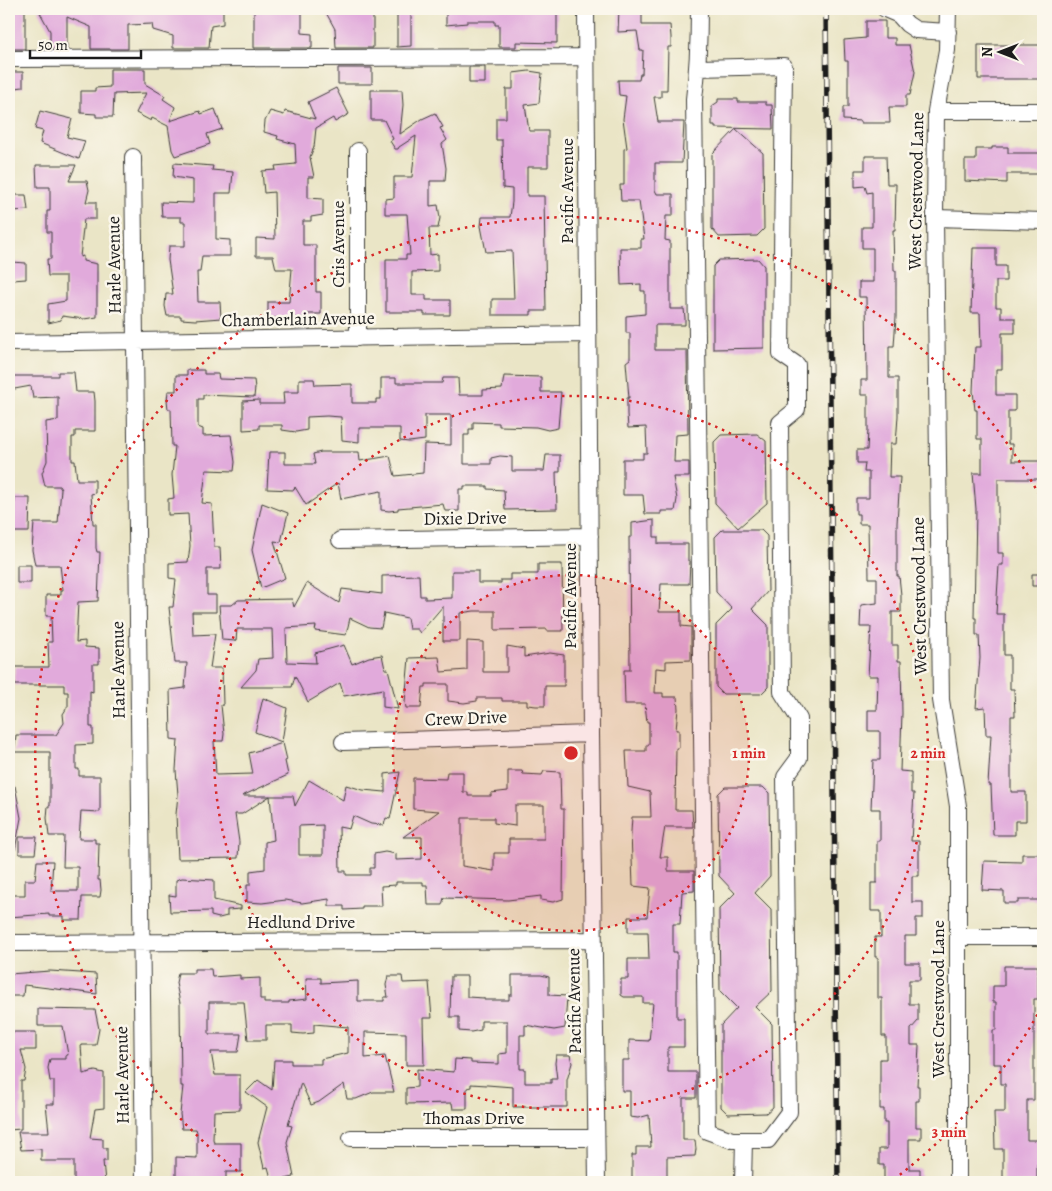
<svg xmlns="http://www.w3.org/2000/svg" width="1052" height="1191" viewBox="0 0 1052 1191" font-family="Alegreya,serif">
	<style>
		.building { fill: #e1aadb; fill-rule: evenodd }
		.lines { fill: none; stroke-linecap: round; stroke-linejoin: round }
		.minor-casing { stroke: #3b3a36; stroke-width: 18 }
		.minor { stroke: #fff; stroke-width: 16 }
		.rail-casing { stroke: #1c1c1c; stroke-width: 5.5 }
		.rail { stroke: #fbf7ec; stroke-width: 4; stroke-dasharray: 11; stroke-linecap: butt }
		.ring { fill: none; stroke: #d62828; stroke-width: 2.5; stroke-dasharray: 2.5 5 }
		.labels { text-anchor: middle; stroke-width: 5; stroke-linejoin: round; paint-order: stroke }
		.street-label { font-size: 18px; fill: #1c1c1c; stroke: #fbf7ec }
		.centre { fill: #d62828; stroke: #fbf7ec; stroke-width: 2.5 }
		.ring-label { font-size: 15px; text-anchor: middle; font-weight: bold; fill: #d62828; stroke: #fbf7ec; stroke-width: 5; stroke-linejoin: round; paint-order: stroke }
	</style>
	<rect width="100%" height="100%" fill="#fbf7ec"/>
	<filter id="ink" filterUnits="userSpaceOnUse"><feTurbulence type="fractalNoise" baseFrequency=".02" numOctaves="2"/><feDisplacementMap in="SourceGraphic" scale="10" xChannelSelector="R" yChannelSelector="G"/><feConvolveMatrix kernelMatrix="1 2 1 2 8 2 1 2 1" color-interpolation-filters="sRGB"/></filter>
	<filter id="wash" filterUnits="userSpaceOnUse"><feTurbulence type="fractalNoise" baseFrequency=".0096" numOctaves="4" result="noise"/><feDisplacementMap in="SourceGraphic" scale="20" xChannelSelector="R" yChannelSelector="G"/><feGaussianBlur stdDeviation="1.12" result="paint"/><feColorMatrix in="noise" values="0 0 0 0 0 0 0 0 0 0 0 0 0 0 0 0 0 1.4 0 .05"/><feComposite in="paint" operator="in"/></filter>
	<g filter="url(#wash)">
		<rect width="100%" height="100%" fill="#eae5c6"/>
		<g id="blocks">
			<path class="building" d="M11,9H25V49H11Z
				M38,9H223V24L211,26L209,48H173V36L153,30L152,24L128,25V49H91V27L67,17V49H50V31Z
				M254,9H302V33L312,34V48H254Z
				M324,9H373V48H336L335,29Z
				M397,9H411V46L397,47Z
				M446,9H557V43L516,42V47H499V25H495V21H467V23L446,25Z
				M619,9H642V25H670L671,37V47H668L667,90H661V97H654L658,122H684L682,163H655V190L657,194H673V216H666L665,240L670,241V309H684L685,318V325H655V350H687L688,434L675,435L674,462H689V477H673L677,499L675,511H661V514H645L643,495H623V459H643V453H647L646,427L628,428L627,414V398H629L626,362L630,359V333H626V316L645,314V291H641V284L621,285L620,248H641V239H644L639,201H621L620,185H624V149L627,148L623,119L626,96L619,95L618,80H639L640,74H642L643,50H640L637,31L618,32Z
				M866,21H885V38H895V45H909L915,72L910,95H906V107H889L890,123H861V121L843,120V107H848V61H845L844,40L866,38Z
				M978,45H1043V79H978Z
				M469,67H485V83H469Z
				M338,68H372V84H338Z
				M110,69H145V84L165,96L163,99L175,107L170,121L200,111L201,114L215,109L222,129L207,134L210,144L175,156L172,150L168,126L152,118L151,121L136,113L146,93L114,94L113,117H96V114L81,113V91H95V88L110,87Z
				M529,71L542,73L539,103L525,105L529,131H548V167H527V196H544L546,311H531V315H492V299H514L512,251L486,252L481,226L482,217H510L512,202V189L503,188L502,140H496V118H506V89H513V73Z
				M9,72H23V87L9,89Z
				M336,88L349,114L335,122L333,118L316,128L314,147L310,157L314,177H308V198L323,199V215L311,217V221H303V245H316V292H321V314H307V318H268V302H289L292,269H276L273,256H256V238L275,239L274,192L264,193L262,171L276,170L275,166L296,164L295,144L277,139L278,136L264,132L265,121L270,111L284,115L285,111L315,119L308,102Z
				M371,90H402L403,105L400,134L422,119L435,113L443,127L440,128L447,140L442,144L446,168L445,181H430V206L438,205L440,218L438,228H429L430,255L438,254V271L412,272V295H426V300H450V315H424V312H386V259H406V255H410L407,214H385V199L394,198V177H412L416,136L399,147L398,149H395L390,141L393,139L384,120H371Z
				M718,99H738V102H766V105H772L773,129L715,128V125H712V106L718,102Z
				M40,111L72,119L67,137L85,141L79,159L40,143L43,131L35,129Z
				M736,129L763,153L764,229L757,236L719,237L712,229V154Z
				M992,147H1008V153H1043V174H1007V183L965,181V160H976V149H992Z
				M865,156H886L887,184H896L895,230H893L894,271H896V317L894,346H889V378H898V416L896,444H890L889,477H900L897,523V576H899L901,595V612H892V645H898V661H901L902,713L900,771L911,772V793H914L911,841H919V876H912V902H923V918H916V936H905V963H920V980H909V1004H918V1021L911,1029V1045H919L917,1086H919V1101H916V1127H921V1139H909V1169H920V1182H884V1165H879V1149H887V1123H884V1109H880V1059H886V1036H882V998H878V957H875V937H881V911H871V883H877V841H880V809H871L873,760H880V731H868V710H877L878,676H868L871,627H860L861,605L877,603V578H869L868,524H859V514H856V498H869V472H864L865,463H857V450H867L868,430V395H861V380H867L866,297H859V282H873V248H862V227H872V192L867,193L865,186L855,187V170H865Z
				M174,163L213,166L212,170L233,172L231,193H216V239L230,240V256H202L200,272H197L198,302H220L221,318L195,320L181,319V316H167L165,306L166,294H173L168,260L169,246H185V222H181V217H162L161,202L193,203V180L173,177Z
				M36,165H76L69,181H87L89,190L86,202H96V219H84L80,257L83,256V261L97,264V317L84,319L62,316L61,320L48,323V304L66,301V276H48L47,259H51V232H47V211H50V187H37Z
				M16,195H26L28,210L12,211Z
				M973,248H996V266H1006V281H996V307H1001V318H1015V333H1002V369H996V395H1015V411H1008V444H1012V461H1043V479H998V553H1003V565H999L996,614H1004V655H1010V689H1014L1015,716H1011V792H1026V821H1015V835H993L991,785H988L991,735H986L985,707L976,708L980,658L979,635H976V618H974L976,509L973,473H982V439H977V410H975L973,391L975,347H981L980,313H971Z
				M758,259L764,266V348L713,349V266L719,260Z
				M12,262L26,263V279L12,280Z
				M187,370H204V374H218L219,379L254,380L255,388L254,397L203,395V399H198V427L203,429V436L231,435L235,462L234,471L206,470L202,503L212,504L214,547H220L221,569H207V595H216V612H192L193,635L215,634L210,668H222L223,705H221L224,734L223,741H214L216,775L253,774L249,753L283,743L287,760L285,761L288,775L242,796H270L242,814H235L239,842L238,858L178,859L176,814L178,795L176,770L178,740L171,739L170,690L185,688L187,663H175L169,607H173L176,579L169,578V563L188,562L190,546L188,514L168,515V499L174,498L172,475L175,446H172L171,409H168L167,400L168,391H176V375H187Z
				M58,372H74L76,392H94L95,401V431H75V437H72V461H75L77,480H95V493L91,494L93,524H96V548L97,552H100L98,601L78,602L76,642L85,641V647L99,648V664H93V692L90,691V727H93V744L76,745V769H79V776H100V812L81,811L79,839H95V843H99L98,880H100L101,890L100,897H82L81,920H64V916H49V914L9,917V895H25V880H35L37,861H53L51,891H78V867H63L64,836H49L47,818L48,806H50V752H14L16,735H56L64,723L63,714L68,706V692H64V685H15L14,677L15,667H49L48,642H52L51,616H46V595H61V590H63L60,565H35L32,550L34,523H58L61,489L59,486H45L42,473L47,461L46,422L58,420V397L33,398L31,386L9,390V376H58Z
				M504,376L541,377V392H561L558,428L548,430L536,427L499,426V423L473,422V429H469V435H464V464H491V458L500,456L512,457V471H544L546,455H560V472H556L557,509L505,510L504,490L487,489V486H464V489H459V511H445L443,504L398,508V510L389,511L381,510V491L341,499L338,483L306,505L295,487L294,490L267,489L269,452H285V464H315L313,454L321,452H359L360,461L390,456L395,476L423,473L424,444L451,445V415H425V440L409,442L400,441V428H359V442L342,440L341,417L327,416L307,417V430L296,432L282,430V425H259V429L243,430V401L259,400V404H284L283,392H299V379H314L315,385L352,384V403H376V399H381V378H396V383H442L443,378H458L459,395H483V390L502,389Z
				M757,434L766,441L767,503L738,528L715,503L714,442L721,435Z
				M15,498H30L29,532H9V510H14Z
				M262,503L288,513L281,542L274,541L285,578L261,588L252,550Z
				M654,520V537H658V544H688V561H690L689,584H661L659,612H681V626L691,627V660L666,661V669L656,668L655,693H663V697H677L678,709L676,730H679V748H676L675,810H692L693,827H665L660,857H668V871H694V891L682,892L680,924H673V952H677V1018H684V1047H668V1072H696V1098H683V1140H695L696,1149L695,1156L667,1157V1182H632V1155H636V1147H651L649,1115L638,1118L630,1117V1091H622V1060H629V1040L649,1041L653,1003H643V997H624L621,995V979H628V959H649L648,932H628V917H647L650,888L633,886L631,832L632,817H651L650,792L628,787L626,751H646V745H649V722H647L645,704H625L624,670H630L629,537H632V523Z
				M722,530H761L767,536L768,591L752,609L768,625V687L761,694H723L716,687V625L732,609L716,592L715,537Z
				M538,564H562L563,631H547V629L495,630V611H474L460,613V641H443V606L420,633L417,629H409L407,618L384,613L381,628L369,627L350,618L346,635L315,631L316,626L286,628L287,662L316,663L315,653L344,645L352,664L369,657L382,655L385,669H388L398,709L383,707V689L344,696L340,683L308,702L295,676L292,687H241L256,670L258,659L273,658L272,629H237L236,641L222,640L219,605H232L238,600L292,599L294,607L307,583L339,603L342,589L382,594V576L419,575L420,596H425V599L452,598V571H478V583H501V580H510V574H538Z
				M17,565H31V583H17Z
				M1032,574H1043V586H1032Z
				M467,641L483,642V672H507V646L524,649V657L550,653L564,655V686H545V706H536L527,705V701H502V698H477V701L464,703L448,701V684H426V687H423L421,708H406L405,702L409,658L439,657L441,672L467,670Z
				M263,698L287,708L282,742L255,732Z
				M508,771H522L523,774L542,775L544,771L560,772L561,809H564L563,899L553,902L541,900V896L508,900L444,898L442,905H428L427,885H423V882H396V885L381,886L382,906H362V909L344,910V906H329V899L302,903L286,900L262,903L247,902V885H250V871L265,869V842L274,840L270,796H293L295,806L309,780L343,800L346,785L363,790L385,792V774L400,772L390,819L386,818L384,825L371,824L353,816L349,829L339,827L340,871H346V875H370V868H374V854L385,852L396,854V860L422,859V837H403L439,811L413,809V778L446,779L447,772H463V792H468V796H491V793L508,791ZM515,805H544V839H509V853H494V871L462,866V818H494V823L515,826ZM323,825V855H299V826Z
				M9,786H15L21,818L15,850L9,849Z
				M725,787H763L769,793L770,876L755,893L771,909L772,991L755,1007L772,1024L773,1107L766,1113L728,1114L721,1107V1025L737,1008L720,991L719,909L735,893L719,876L718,794Z
				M19,837H37L35,854H19Z
				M1022,854H1043V900H1018V903H1004V891L982,890L984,861L1022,862Z
				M182,878L214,880V900L241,906V909L227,910V916L219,918L211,916V911L170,912L169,895L176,896V880Z
				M1004,966H1038V999H1034V1100H1027V1140H1043V1164H1037V1182H1003V1149H995L994,1112H1005V1084H1001V1064H993V1030H996V1002H993V986H1004Z
				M194,969H211L212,977L240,975V979L260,978V999H264V1003H289V1001L307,999L306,978H321V983L358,981V1001H384V997H388L386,985L388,976H402L403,983L429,982L432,1018H423L424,1065H406V1033L365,1032V1058L385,1056L394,1092H373L356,1099H347L344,1084L319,1102L311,1105L301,1083L288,1125L292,1126L287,1142L294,1177L272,1182L268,1167L264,1168L258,1142L267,1107L246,1092L258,1080L272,1090L274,1060H291V1064H321V1059L348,1053V1027L314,1024V1033L303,1034L292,1033V1025H266V1040H248L244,1002H209V1034H241L238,1052H211L215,1075H240V1110L214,1111L213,1139L214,1143H241V1172H226V1182H176V1157L197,1158V1132L196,1129H182L180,1114L183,1086H181L180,1003L176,983L178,973H194Z
				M50,971L96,974L97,994L24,985L23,996H9V974Z
				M512,975H541L549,977V995L567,996L565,1028L554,1030L525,1025V1035H520V1069H525V1083H551V1079H557L555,1063L556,1055H570L572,1063L567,1080V1107H513V1087L487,1085L471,1084V1087L467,1088V1109H453L452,1103L406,1104V1088L417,1087V1069L454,1072L455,1059L471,1060V1063L499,1064V1054L507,1053V1021H481V1030L471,1032L459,1031V1017H450L451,976H467V997L484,998V1000H509V995H512Z
				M38,1009L95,1010L99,1029L96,1045H81L83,1074L95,1071L104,1073V1108L95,1109L90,1138L103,1139V1148H107V1161H103L105,1182H74V1161H41V1149L21,1150L18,1132H49L46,1104H54V1081H50L48,1068L50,1059H66V1055H68L63,1026H38Z
				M9,1032H36V1050H21L26,1069L24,1081H21V1129L9,1130Z"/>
		</g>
	</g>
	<g filter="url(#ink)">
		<use href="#blocks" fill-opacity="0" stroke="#3b3a36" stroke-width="1"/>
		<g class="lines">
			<g class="minor-casing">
				<path id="minor" d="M586,9L591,734L597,1182
					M885,9L899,15L907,24L916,30L948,32
					M948,9L947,50L936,111L935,218L941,700L958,806V1182
					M9,59L586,57
					M698,68L784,66L781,354L797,365V409L780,423L782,692L799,719V758L785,777L789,1112L768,1140H732L707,1131L694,99C698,68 699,39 699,9
					M936,111H1043
					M358,151V338
					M133,157L144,1182
					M935,218L1043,221
					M9,343L588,334
					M340,540L590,536
					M343,742L591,734
					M958,937H1043
					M9,943L593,940
					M351,1138H596
					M743,1182L744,1140"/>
			</g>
			<use href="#minor" class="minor"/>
			<g class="rail-casing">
				<path id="rail" d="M826,9L838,1182"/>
			</g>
			<use href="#rail" class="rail"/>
		</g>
	</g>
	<circle cx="571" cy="753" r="178" fill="#d62828" fill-opacity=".12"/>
	<g class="ring">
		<circle cx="571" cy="753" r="178"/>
		<circle cx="571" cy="753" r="357"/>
		<path d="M1041 1008A535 535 0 0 1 893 1180M249 1180A535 535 0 1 1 1041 498"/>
	</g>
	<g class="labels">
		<g class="street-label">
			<text transform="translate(567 191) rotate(-90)" y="6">Pacific Avenue</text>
			<text transform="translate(916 191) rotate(-89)" y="6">West Crestwood Lane</text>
			<text transform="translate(338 244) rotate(-90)" y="6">Cris Avenue</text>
			<text transform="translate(114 265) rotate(-91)" y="6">Harle Avenue</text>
			<text transform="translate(298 319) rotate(-1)" y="6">Chamberlain Avenue</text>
			<text transform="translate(465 518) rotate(-1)" y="6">Dixie Drive</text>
			<text transform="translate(570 596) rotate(-90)" y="6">Pacific Avenue</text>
			<text transform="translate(919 596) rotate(-91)" y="6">West Crestwood Lane</text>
			<text transform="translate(118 670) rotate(-91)" y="6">Harle Avenue</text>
			<text transform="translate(466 718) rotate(-2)" y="6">Crew Drive</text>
			<text x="301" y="928">Hedlund Drive</text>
			<text transform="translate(938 999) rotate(-90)" y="6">West Crestwood Lane</text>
			<text transform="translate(574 1001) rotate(-91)" y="6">Pacific Avenue</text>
			<text transform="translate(122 1075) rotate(-91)" y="6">Harle Avenue</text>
			<text x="474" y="1124">Thomas Drive</text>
		</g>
	</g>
	<circle cx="571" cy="753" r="8" class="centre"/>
	<g class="ring-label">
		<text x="749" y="758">1 min</text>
		<text x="928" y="758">2 min</text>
		<text x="949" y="1137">3 min</text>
	</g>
	<rect width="1052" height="1191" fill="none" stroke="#fbf7ec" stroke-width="30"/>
	<g transform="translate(1000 52) rotate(270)" stroke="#fbf7ec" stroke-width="4" paint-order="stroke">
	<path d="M0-4L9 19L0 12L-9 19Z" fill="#1c1c1c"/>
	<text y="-8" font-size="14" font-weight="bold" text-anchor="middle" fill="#1c1c1c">N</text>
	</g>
	<path d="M30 50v8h111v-8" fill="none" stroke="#1c1c1c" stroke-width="2.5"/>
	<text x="38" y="50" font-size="15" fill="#1c1c1c" stroke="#fbf7ec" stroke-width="4" paint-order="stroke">50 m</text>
</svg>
